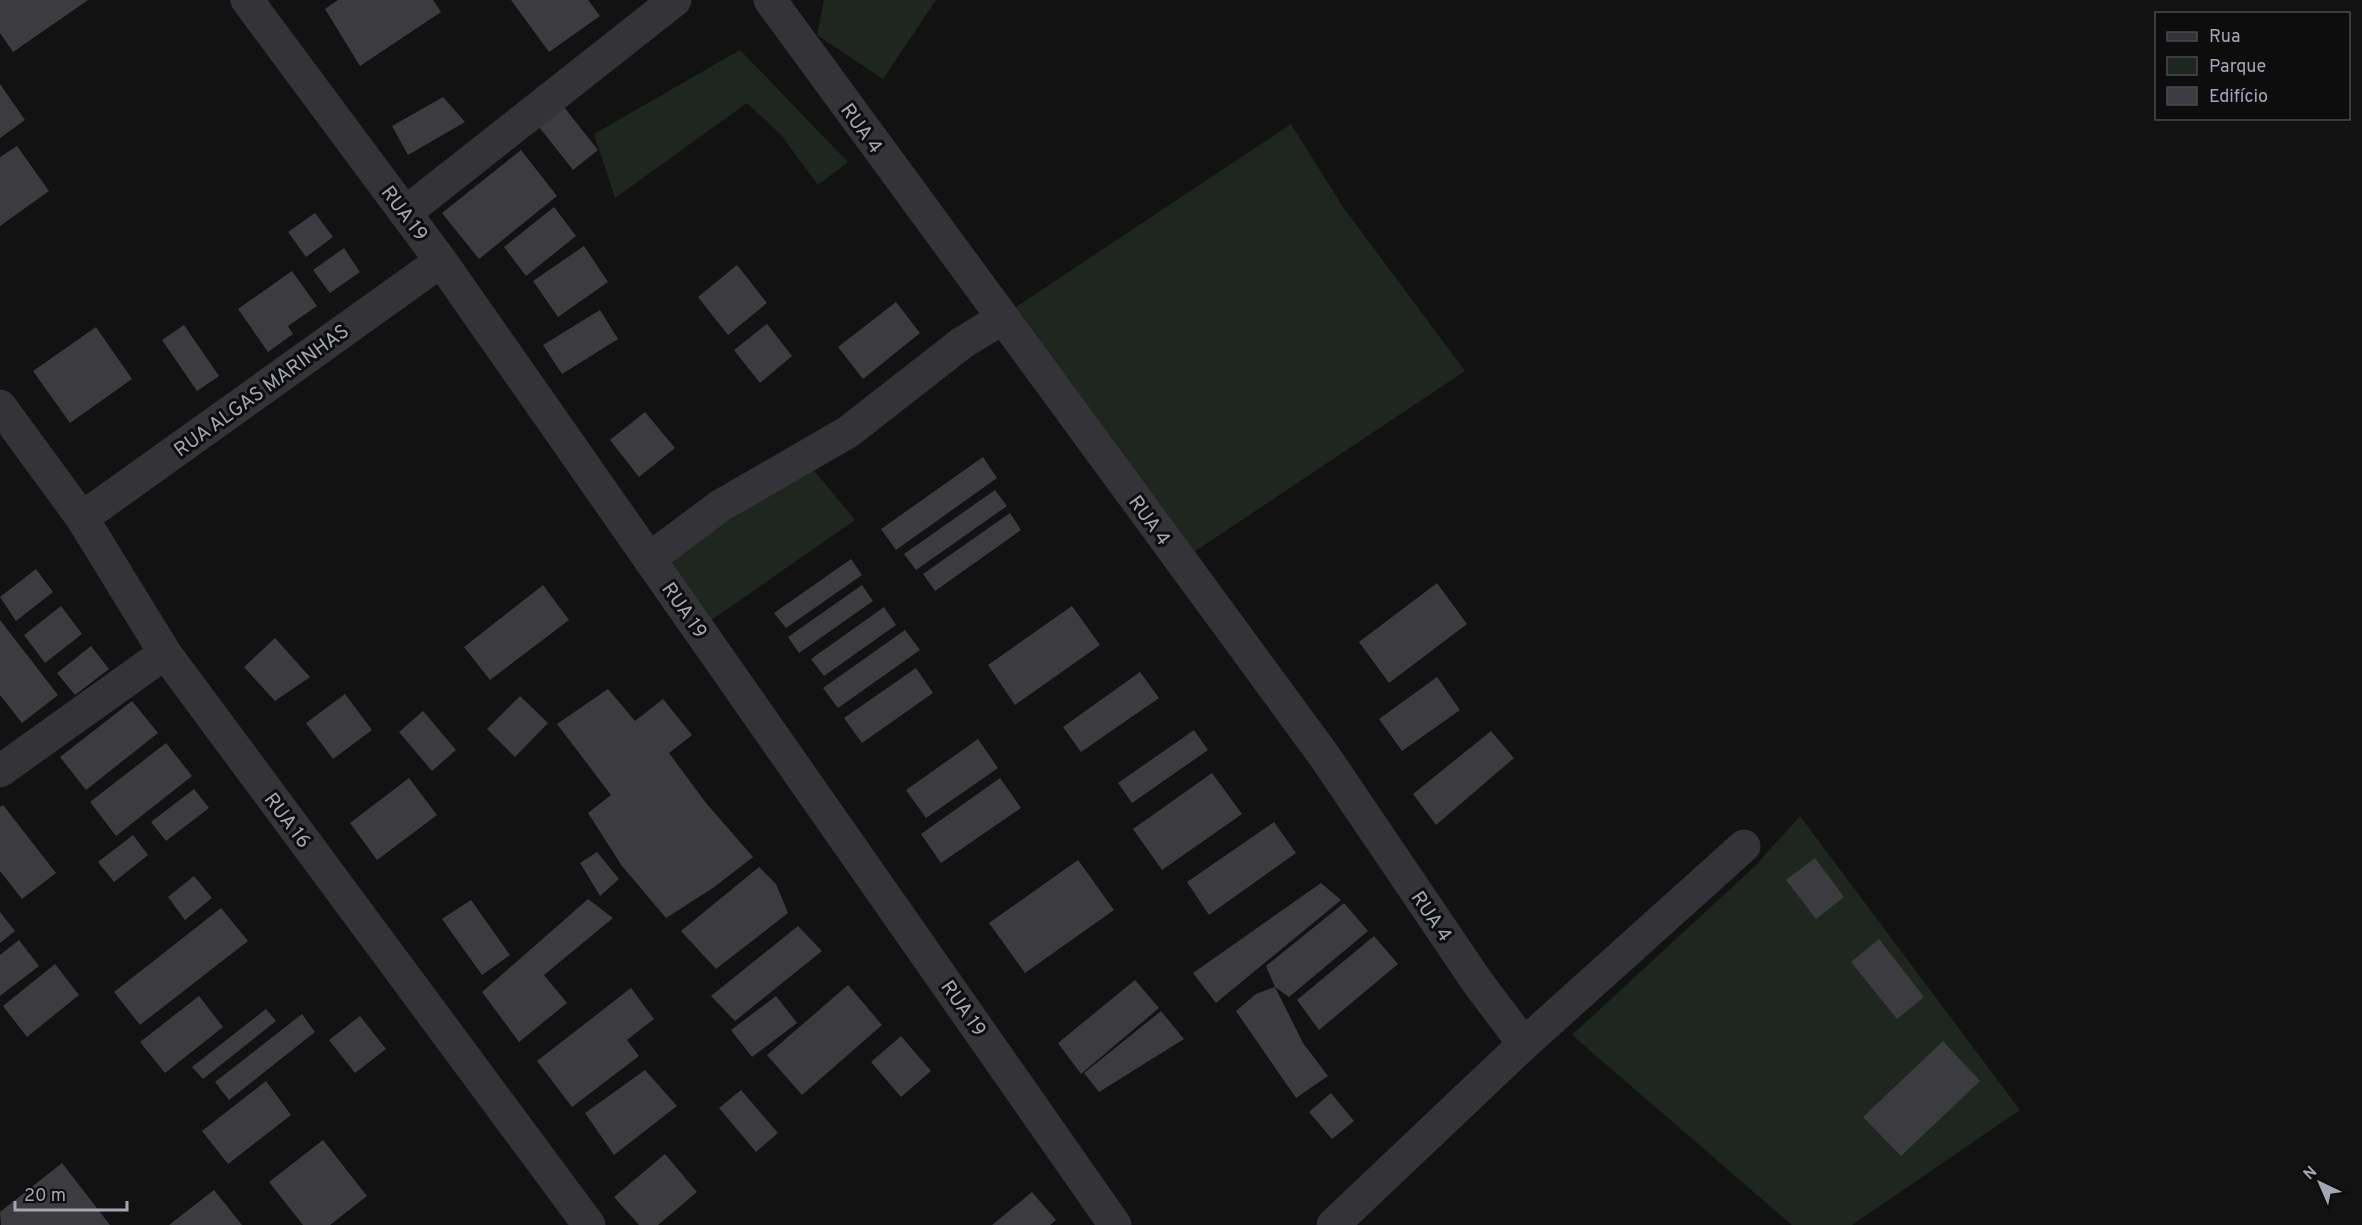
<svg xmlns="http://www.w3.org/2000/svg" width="2362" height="1225" viewBox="0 0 2362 1225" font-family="Overpass,sans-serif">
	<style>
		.green { fill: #1e261f }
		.building { fill: #3c3c40 }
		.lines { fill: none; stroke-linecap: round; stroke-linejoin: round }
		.minor { stroke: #333338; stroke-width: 33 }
		.labels { text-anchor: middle; stroke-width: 6; stroke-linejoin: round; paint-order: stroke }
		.street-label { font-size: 20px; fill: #a3a7b4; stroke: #0d0d0e }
	</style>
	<rect width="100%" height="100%" fill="#121213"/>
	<path class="green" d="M824,0H936L883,79L817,35Z
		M740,50L848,162L818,185L781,135L747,103L615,198L594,134Z
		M1291,124L1343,207L1465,371L1194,552L1010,311Z
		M812,468L855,520L710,621L664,561Z
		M1800,816L2020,1110L1852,1225H1792L1572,1035L1754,867Z"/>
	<path class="building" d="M0,0H88L13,52L0,33Z
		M338,0H433L441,12L360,66L325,9Z
		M511,0H588L600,16L549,52Z
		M0,84L25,120L0,138Z
		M443,97L465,122L408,155L392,126Z
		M564,107L598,150L573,170L539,127Z
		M17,146L49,191L0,226V157Z
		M521,150L557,196L479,259L442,213Z
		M554,207L576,236L526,276L504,247Z
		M315,213L333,237L306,257L288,232Z
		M584,246L608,282L558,317L533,281Z
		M344,248L360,272L330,293L313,270Z
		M737,265L767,303L728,335L698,297Z
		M292,271L317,306L288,326L293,334L268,352L238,309Z
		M896,302L920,333L863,379L838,347Z
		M600,310L618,339L562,374L543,345Z
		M767,324L792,356L760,383L734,350Z
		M184,325L219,376L197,391L162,340Z
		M96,327L132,379L70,423L33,371Z
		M645,412L675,448L639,477L610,440Z
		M983,457L997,478L896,550L881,529Z
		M995,490L1007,506L916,570L904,554Z
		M1010,513L1021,530L935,591L923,574Z
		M851,559L862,575L786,628L774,613Z
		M36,569L53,592L16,621L0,597Z
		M1437,583L1467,624L1389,683L1359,642Z
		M543,585L569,620L490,680L464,647Z
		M862,585L873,601L799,653L788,637Z
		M61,606L82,634L45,663L24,635Z
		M1072,606L1100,645L1015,705L988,665Z
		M884,607L896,625L824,676L811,659Z
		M0,620L58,695L22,723L0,695Z
		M905,630L920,650L838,708L823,688Z
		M275,638L310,677L275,701L244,667Z
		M91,646L109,669L75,695L57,673Z
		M916,668L933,693L862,743L844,718Z
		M1140,672L1159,698L1081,752L1063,727Z
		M1437,677L1460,710L1402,751L1379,719Z
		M608,689L635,721L663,699L692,735L669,753L706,803L753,857L713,888L666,918L622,866L588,813L611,795L557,724Z
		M345,694L372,730L333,759L306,723Z
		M520,696L548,723L515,757L487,729Z
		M132,701L158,733L86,790L60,757Z
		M423,711L456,750L432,771L399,732Z
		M1194,730L1208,750L1132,803L1118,783Z
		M1491,731L1514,758L1436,825L1413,794Z
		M978,739L998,768L926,818L906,790Z
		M166,743L192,776L116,836L90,802Z
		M1212,773L1242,814L1162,870L1133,829Z
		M409,778L437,815L377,860L350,823Z
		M1000,778L1021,808L941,863L921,834Z
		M194,789L209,808L166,841L151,822Z
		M3,805L56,873L22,899L0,871V807Z
		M1274,822L1296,853L1209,915L1187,882Z
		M133,835L148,855L114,882L98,862Z
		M597,852L619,879L600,896L580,863Z
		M1815,858L1844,897L1816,919L1786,880Z
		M1078,860L1114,910L1025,973L989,923Z
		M759,867L776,884L788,913L716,969L681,931Z
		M194,876L212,898L185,920L168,897Z
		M1321,883L1341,900L1216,1003L1193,973Z
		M588,899L613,918L544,975L567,1003L519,1042L482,992Z
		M471,900L510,955L482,975L442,919Z
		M1344,903L1368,931L1289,997L1275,987L1303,1043L1328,1076L1296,1098L1236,1011L1256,994L1275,987L1266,966Z
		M221,908L248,941L140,1025L114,992Z
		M0,912L15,931L0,943Z
		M798,926L822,951L735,1021L711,996Z
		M1374,936L1398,964L1319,1030L1297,1000Z
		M1879,939L1924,997L1897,1019L1851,962Z
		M19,940L39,966L0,996V955Z
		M55,964L79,995L27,1037L3,1006Z
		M1135,980L1159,1008L1081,1074L1058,1043Z
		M848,985L882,1025L802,1095L767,1055Z
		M631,988L654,1019L627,1040L639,1056L572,1107L537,1061Z
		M199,996L223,1027L165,1073L140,1042Z
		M776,996L797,1023L752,1057L731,1030Z
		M266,1009L276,1021L203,1079L192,1067Z
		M1161,1011L1184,1039L1099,1092L1084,1073Z
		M302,1014L315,1032L229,1100L215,1082Z
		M360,1016L386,1049L355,1073L329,1040Z
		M901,1036L931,1071L901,1097L871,1062Z
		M1943,1041L1980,1081L1901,1156L1863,1117Z
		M645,1070L677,1106L614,1155L585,1113Z
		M266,1081L291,1115L228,1164L202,1131Z
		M741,1090L778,1133L756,1152L719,1108Z
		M1331,1093L1354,1121L1332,1139L1309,1112Z
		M323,1140L367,1196L330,1225H303L269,1182Z
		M665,1154L697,1192L658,1225H639L614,1197Z
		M62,1163L110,1225H1L0,1212Z
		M214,1190L242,1225H169Z
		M1032,1192L1056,1220L1050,1225H992Z"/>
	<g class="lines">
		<path class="minor" d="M247,0L441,261L1115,1225
			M770,0L1325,757L1478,983L1524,1044
			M405,213L675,0
			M0,406L82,518L165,653L589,1225
			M82,518L441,261
			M649,559L720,506L848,432L962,343L1001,319
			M0,771L165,653
			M1333,1225L1524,1044L1744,846"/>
	</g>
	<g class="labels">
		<g class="street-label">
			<text transform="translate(862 128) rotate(54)" y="7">RUA 4</text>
			<text transform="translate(405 213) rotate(53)" y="7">RUA 19</text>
			<text transform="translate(261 390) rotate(-36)" y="7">RUA ALGAS MARINHAS</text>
			<text transform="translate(1150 520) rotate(54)" y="7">RUA 4</text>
			<text transform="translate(685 610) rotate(55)" y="7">RUA 19</text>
			<text transform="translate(288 820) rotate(53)" y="7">RUA 16</text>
			<text transform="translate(1432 916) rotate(56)" y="7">RUA 4</text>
			<text transform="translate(964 1008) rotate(55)" y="7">RUA 19</text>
		</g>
	</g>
	<rect x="2155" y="12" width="195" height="108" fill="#0d0d0e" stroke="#494b50" stroke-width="1.5"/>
	<rect x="2167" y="32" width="30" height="9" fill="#333338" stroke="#494b50" stroke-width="1.5"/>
	<text x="2209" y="42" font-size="18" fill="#a3a7b4">Rua</text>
	<rect x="2167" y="57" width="30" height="18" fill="#1e261f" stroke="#494b50" stroke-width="1.5"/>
	<text x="2209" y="72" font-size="18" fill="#a3a7b4">Parque</text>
	<rect x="2167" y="87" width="30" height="18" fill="#3c3c40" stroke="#494b50" stroke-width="1.5"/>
	<text x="2209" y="102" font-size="18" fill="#a3a7b4">Edifício</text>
	<g transform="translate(2320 1183) rotate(316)" stroke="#0d0d0e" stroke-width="4.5" paint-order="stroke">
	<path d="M0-4.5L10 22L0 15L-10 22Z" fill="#a3a7b4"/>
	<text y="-9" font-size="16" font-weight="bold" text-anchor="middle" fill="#a3a7b4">N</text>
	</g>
	<path d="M15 1201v9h112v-9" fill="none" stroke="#a3a7b4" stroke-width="3"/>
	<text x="24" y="1201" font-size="18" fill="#a3a7b4" stroke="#0d0d0e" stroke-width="4.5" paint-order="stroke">20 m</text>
</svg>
